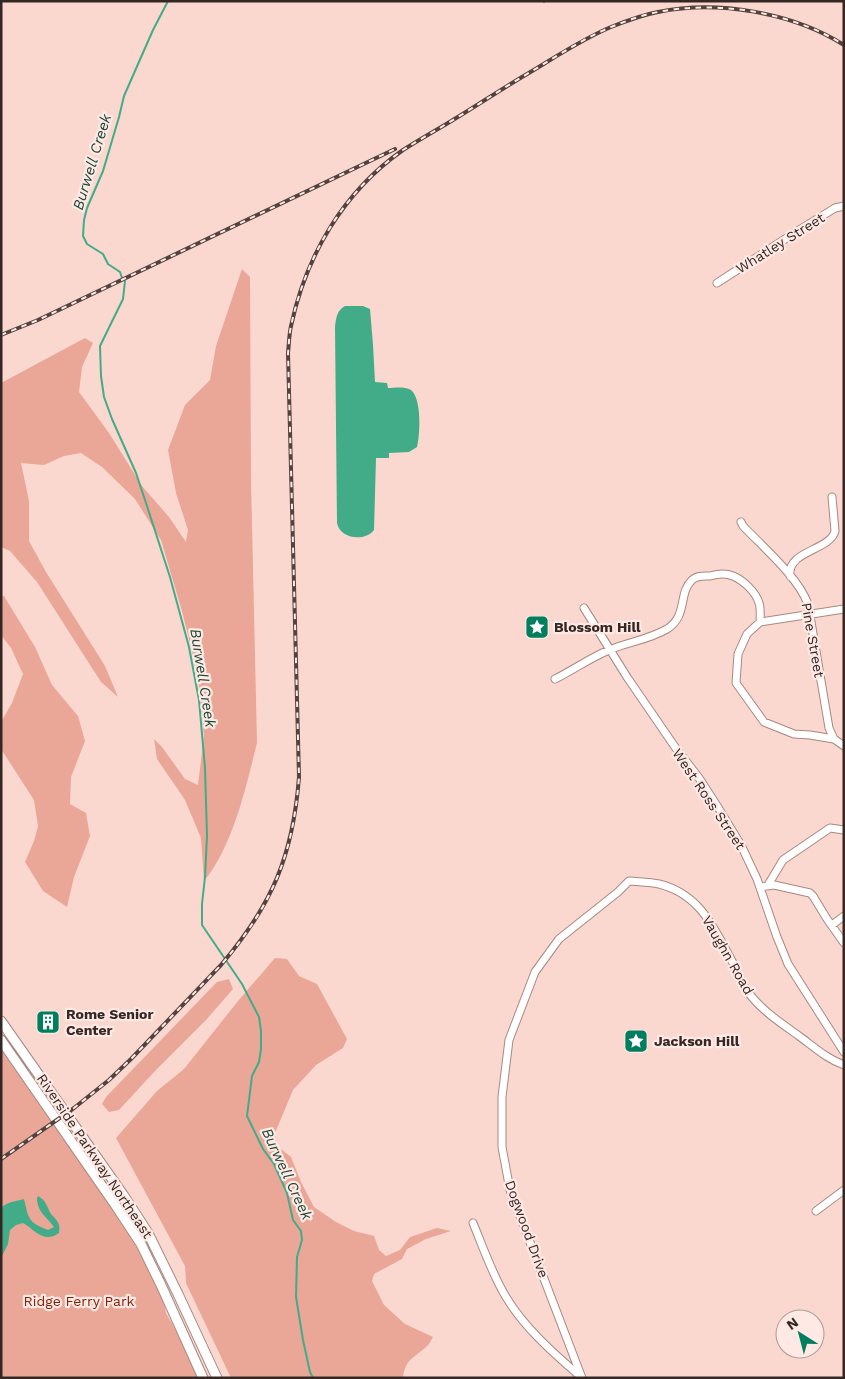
<svg xmlns="http://www.w3.org/2000/svg" width="845" height="1379" viewBox="0 0 845 1379" font-family="'Work Sans',sans-serif">
	<style>
		.green { fill: #eaa797 }
		.water { fill: #41ac87 }
		.lines { fill: none; stroke-linecap: round; stroke-linejoin: round }
		.stream { stroke: #41ac87; stroke-width: 2 }
		.minor-casing { stroke: #a88880; stroke-width: 9 }
		.major-casing { stroke: #a88880; stroke-width: 11 }
		.minor { stroke: #fff; stroke-width: 7 }
		.major { stroke: #fff; stroke-width: 9 }
		.rail-casing { stroke: #53423e; stroke-width: 4 }
		.rail { stroke: #fee9e4; stroke-width: 2; stroke-dasharray: 5.5; stroke-linecap: butt }
		.labels { text-anchor: middle; stroke-width: 4.5; stroke-linejoin: round; paint-order: stroke }
		.street-label { font-size: 14px; fill: #342724; stroke: #fee9e4 }
		.poi-label { font-size: 14px; font-weight: bold; fill: #342724; stroke: #fee9e4; text-anchor: start }
		.park-label { font-size: 14px; fill: #851d05; stroke: #fee9e4 }
		.water-label { font-size: 15px; font-style: italic; fill: #1e4b3b; stroke: #fee9e4 }
	</style>
	<rect width="100%" height="100%" fill="#fbd8cf"/>
	<path class="green" d="M242,269L250,277L251,481L257,743C246,787 233,846 204,881L201,838L185,800L157,759L154,739L162,747L185,779L198,785L204,736L198,675L182,611L161,540L135,499L102,467L81,453L64,456L44,465L21,463L29,501V541L46,572L105,666L118,697L101,682L37,582L10,551L1,547V383L85,338L93,343L82,367L79,392L109,433L142,486L169,517L186,542L188,530L176,493L168,450L185,405L210,380L216,346Z
		M1,596H4L35,647L52,685L78,716L85,741L71,777L70,804L86,813L90,836L74,877L67,907L43,891L25,862L34,841L38,826L34,800L1,749V722L12,703L23,674L11,648L1,635Z
		M275,958L287,959L299,976L317,984L347,1039L343,1048L316,1065L293,1090L275,1133L277,1146L291,1157L301,1182L314,1207L336,1222L354,1231L374,1236L379,1250L386,1256L400,1250L410,1237L437,1228L451,1231L426,1239L407,1249L402,1259L374,1274L372,1281L384,1305L405,1324L433,1337C431,1340 429,1345 426,1347C414,1358 405,1359 403,1378H231L186,1283L185,1266L116,1138L157,1091L184,1069L238,1001Z
		M229,979L233,989L206,1020L155,1071L119,1110L109,1112L102,1104L106,1097L217,982Z
		M1,1048L127,1229L163,1298L166,1313L185,1347L199,1378H1Z"/>
	<path class="water" d="M345,306H363L370,309L373,345L375,382L387,383L388,388C395,388 404,386 411,390C422,399 420,435 417,447L409,452L389,453V458H376L374,530C365,542 340,539 337,523L335,327C336,318 337,310 345,306Z
		M38,1196C46,1200 47,1207 51,1214C54,1217 58,1221 59,1225C60,1228 59,1230 59,1233C44,1244 35,1230 23,1223L16,1225L10,1230L8,1244L1,1258V1208C7,1202 16,1201 24,1199C25,1203 26,1207 27,1212C30,1223 38,1226 48,1230L54,1227C47,1217 37,1212 37,1198Z"/>
	<g class="lines">
		<path class="stream" d="M168,1L153,30L124,96L119,117L103,171L87,208L84,220L83,236L87,244L103,254L108,264L120,272L122,278L125,281L123,299L100,346L101,376L104,397L112,419L136,473L146,503L170,577L189,647L199,700L205,768L207,836L205,877L202,904V925L242,984L259,1017L261,1031V1049L259,1062L252,1076L247,1116L263,1149L274,1164L287,1193L293,1220L301,1231L302,1240L297,1257L296,1297L303,1340L310,1372L313,1378
			M544,2V1"/>
		<g class="minor-casing">
			<path id="minor" d="M717,283L796,232L835,208L844,206
				M741,522L743,526C764,548 798,577 808,604L829,728L834,739L844,746
				M790,576C787,550 830,551 835,531L832,497
				M584,608L627,677L675,747L699,778L719,809L741,845L757,879L777,937L788,964L844,1052
				M555,679C573,670 590,658 609,650C628,642 648,640 667,629C688,616 678,593 692,580C697,575 704,576 710,576C717,574 726,573 733,576C743,580 756,592 759,603C761,608 760,616 760,622
				M834,739L810,735L794,734L764,722L736,683L738,654L747,634L760,622L844,609
				M768,885L783,860L830,828L844,830
				M760,887L774,885L810,893L813,896L827,919L844,943
				M832,925L844,916
				M816,1211L844,1190
				M473,1223C483,1247 492,1274 506,1297C524,1327 553,1353 580,1376
				M582,1378L510,1190L502,1147V1097L509,1040L535,972L559,939L618,892L629,881C639,882 650,882 659,884C700,894 714,928 732,961C737,971 741,983 748,992C761,1010 781,1023 799,1036C814,1047 827,1059 844,1065"/>
		</g>
		<g class="major-casing">
			<path id="major" d="M1,1021L124,1196L148,1233L178,1294L217,1378
				M1,1040L116,1206L141,1244L161,1285L203,1378"/>
		</g>
		<use href="#minor" class="minor"/>
		<use href="#major" class="major"/>
		<g class="rail-casing">
			<path id="rail" d="M1,335L38,320L395,149
				M1,1159L74,1108L109,1080L131,1059L221,965C272,905 293,856 299,777L288,353C289,344 289,335 291,326C306,256 343,192 403,150C417,141 433,132 448,123C473,108 497,92 522,77C551,60 580,40 611,27C626,21 642,15 658,12C717,0 792,12 844,45"/>
		</g>
		<use href="#rail" class="rail"/>
	</g>
	<defs>
		<g id="sight-square" transform="scale(1.25)"><rect x="-9" y="-9" width="18" height="18" rx="4" fill="#007e5d" stroke="#fee9e4"/><path d="M0-6L1.8-2.2L6-1.7L2.9 1.2L3.7 5.4L0 3.3L-3.7 5.4L-2.9 1.2L-6-1.7L-1.8-2.2Z" fill="#fff"/></g>
		<g id="building-square" transform="scale(1.25)"><rect x="-9" y="-9" width="18" height="18" rx="4" fill="#007e5d" stroke="#fee9e4"/><path d="M-4-6H4V6H1V3H-1V6H-4ZM-2.5-4.3h1.7v1.8h-1.7ZM.8-4.3h1.7v1.8H.8ZM-2.5-1h1.7V.8h-1.7ZM.8-1h1.7V.8H.8Z" fill="#fff"/></g>
	</defs>
	<g fill-rule="evenodd">
		<use href="#sight-square" x="537" y="627"/>
		<use href="#building-square" x="48" y="1022"/>
		<use href="#sight-square" x="636" y="1041"/>
	</g>
	<g class="labels">
		<g class="street-label">
			<text transform="translate(780 243) rotate(-32)" y="5">Whatley Street</text>
			<text transform="translate(813 640) rotate(80)" y="5">Pine Street</text>
			<text transform="translate(709 799) rotate(56)" y="5">West Ross Street</text>
			<text transform="translate(728 955) rotate(60)" y="5">Vaughn Road</text>
			<text transform="translate(95 1156) rotate(56)" y="5">Riverside Parkway Northeast</text>
			<text transform="translate(527 1229) rotate(70)" y="5">Dogwood Drive</text>
		</g>
		<g class="poi-label">
			<text x="554" y="632">Blossom Hill</text>
			<text x="66" y="1019">Rome Senior<tspan x="66" dy="16">Center</tspan></text>
			<text x="654" y="1046">Jackson Hill</text>
		</g>
		<g class="park-label">
			<text x="79" y="1306">Ridge Ferry Park</text>
		</g>
		<g class="water-label">
			<text transform="translate(92 162) rotate(-73)" y="5">Burwell Creek</text>
			<text transform="translate(203 678) rotate(81)" y="5">Burwell Creek</text>
			<text transform="translate(287 1174) rotate(65)" y="5">Burwell Creek</text>
		</g>
	</g>
	<rect width="845" height="1379" fill="none" stroke="#342724" stroke-width="5"/>
	<g transform="translate(800 1334) rotate(324)"><circle r="24" fill="#fee9e4" stroke="#ad9b97"/>
	<path d="M0-4L9 19L0 12L-9 19Z" fill="#007e5d"/>
	<text y="-8" font-size="14" font-weight="bold" text-anchor="middle" fill="#342724">N</text>
	</g>
</svg>
